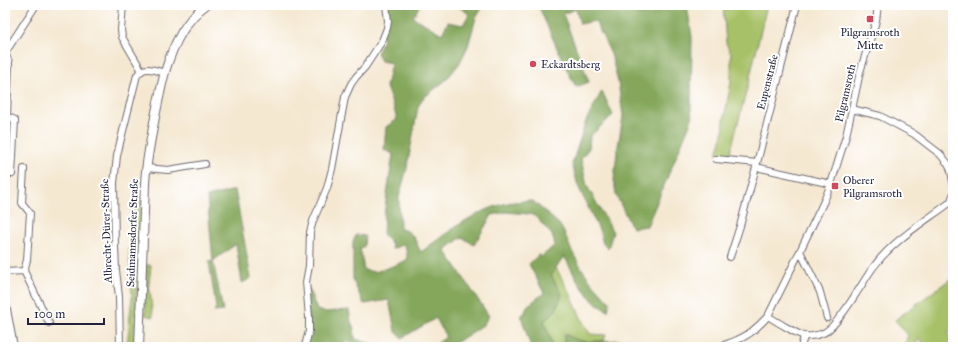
<svg xmlns="http://www.w3.org/2000/svg" width="958" height="352" viewBox="0 0 958 352" font-family="'IM FELL Great Primer',serif">
	<style>
		.green { fill: #a7c168; stroke: #647252 }
		.forest { fill: #85a75c; stroke: #54644c }
		.lines { fill: none; stroke-linecap: round; stroke-linejoin: round }
		.minor-casing { stroke: #6c6770; stroke-width: 8 }
		.tertiary-casing { stroke: #6c6770; stroke-width: 10 }
		.minor { stroke: #fff; stroke-width: 6 }
		.tertiary { stroke: #fff; stroke-width: 8 }
		.poi-dot { fill: #d1495b; stroke: #fff; stroke-width: 1.5 }
		.labels { text-anchor: middle; stroke-width: 4; stroke-linejoin: round; paint-order: stroke }
		.poi-label { font-size: 11px; fill: #22223b; stroke: #fff; text-anchor: start }
		.street-label { font-size: 11px; fill: #22223b; stroke: #fff }
	</style>
	<rect width="100%" height="100%" fill="#fff"/>
	<filter id="ink" filterUnits="userSpaceOnUse"><feTurbulence type="fractalNoise" baseFrequency=".025" numOctaves="2"/><feDisplacementMap in="SourceGraphic" scale="8" xChannelSelector="R" yChannelSelector="G"/><feConvolveMatrix kernelMatrix="1 2 1 2 8 2 1 2 1" color-interpolation-filters="sRGB"/></filter>
	<filter id="wash" filterUnits="userSpaceOnUse"><feTurbulence type="fractalNoise" baseFrequency=".012" numOctaves="4" result="noise"/><feDisplacementMap in="SourceGraphic" scale="16" xChannelSelector="R" yChannelSelector="G"/><feGaussianBlur stdDeviation="0.9" result="paint"/><feColorMatrix in="noise" values="0 0 0 0 0 0 0 0 0 0 0 0 0 0 0 0 0 1.4 0 .05"/><feComposite in="paint" operator="in"/></filter>
	<g filter="url(#wash)">
		<rect width="100%" height="100%" fill="#f5e8d1"/>
		<path class="green" d="M723,5H767L748,85L729,157H720L717,154L723,134L724,119L731,82V54L726,43Z
			M142,194L139,237L134,346L127,347L132,296L129,249L132,242L131,204Z
			M146,265H151L149,283L153,317L145,315Z
			M556,268L570,293L582,320L590,334L606,335L604,340C585,343 582,343 565,334L564,346L553,347L544,321L556,310L551,275Z
			M953,277V331L948,333L953,342V347H928L919,339L914,347H904L908,335L895,320Z"/>
		<path class="forest" d="M388,5H417L419,7L413,17L442,34L448,22L463,25L469,14L456,5H484L476,18L468,46L459,64L446,80L422,99L418,107L407,168L399,197L400,229C415,232 414,240 421,252C455,227 488,199 533,201L559,224C566,233 568,245 574,255C584,274 595,287 610,302L608,311L594,302L580,285L564,256L551,275L562,295L556,310L544,321L553,347H531L521,316L525,312L527,306L544,293L529,264L539,254L541,257L555,245L552,235L535,216L529,214L506,212L492,215L474,245L462,237L445,250L489,316L483,325L450,347H432L446,337L436,318L402,338L395,331L389,300L364,304L353,281V242L356,235L365,236L364,247L360,248L364,270L375,272L393,266L407,260V253L404,244L392,249L391,242L383,236L384,215L393,154L384,150L386,127L397,119L394,109L386,87L391,63L381,61L377,53L382,43Z
			M538,5H687L692,37L691,107L692,119L647,226L632,228L616,195L614,180L617,152L623,116L618,82L611,54L595,21L580,24L576,9L563,14L589,82L576,87L565,66Z
			M602,91L613,115L590,136L589,148L581,159L587,186L613,232L608,249L603,244L600,232L578,186L572,164L586,121Z
			M235,190L251,278L242,283L236,244L213,261L223,311L214,312L216,307L209,262L213,261L207,197Z
			M308,287L317,310L324,312L349,310L351,322L354,328L355,339L382,347H361L347,340L344,344L349,347H307Z
			M564,334L577,340L588,342L617,340L637,343L642,347H562L564,346Z"/>
	</g>
	<g filter="url(#ink)">
		<g class="lines">
			<g class="minor-casing">
				<path id="minor" d="M123,5L121,30L122,37L142,71
					M5,53L9,62L7,116L15,120L12,174
					M5,53L36,5
					M852,109L880,116L914,134L940,154L949,165L951,171L953,182
					M716,159L757,163
					M756,167L831,184
					M146,168L168,170L205,164
					M24,169L22,203L30,213L27,260L24,271L49,323
					M800,251L820,292L827,318
					M730,257L740,226L756,167L797,5
					M5,272L24,271
					M768,316C774,320 800,336 805,336C809,337 819,335 823,333C837,328 862,283 872,269C892,241 921,224 948,204L951,201L953,195
					M120,347L119,297L116,270L115,247L114,183L117,156L120,143L137,75C145,65 154,70 165,73
					M304,347L306,342L309,331V317L306,282L309,266L310,232L313,221L327,188L332,169L345,97L351,84L356,77L365,67L382,41L387,28L388,21L386,5
					M719,347C725,344 731,343 737,340C750,335 759,326 768,316L800,251L824,201L831,184L846,136L852,109L860,72L876,21L878,5
					M801,347L804,337"/>
			</g>
			<g class="tertiary-casing">
				<path id="tertiary" d="M5,304L13,347
					M139,347L145,184C146,161 151,139 155,117C158,102 161,87 165,72C172,48 185,20 206,5"/>
			</g>
			<use href="#minor" class="minor"/>
			<use href="#tertiary" class="tertiary"/>
		</g>
	</g>
	<g class="poi-dot">
		<rect x="866" y="15" width="8" height="8" rx="2"/>
		<circle cx="533" cy="64" r="4"/>
		<rect x="831" y="182" width="8" height="8" rx="2"/>
	</g>
	<g class="labels">
		<g class="poi-label">
			<text x="870" y="36" text-anchor="middle">Pilgramsroth<tspan x="870" dy="13">Mitte</tspan></text>
			<text x="541" y="68">Eckardtsberg</text>
			<text x="843" y="184">Oberer<tspan x="843" dy="13">Pilgramsroth</tspan></text>
		</g>
		<g class="street-label">
			<text transform="translate(767 82) rotate(-76)" y="4">Eupenstraße</text>
			<text transform="translate(845 93) rotate(-77)" y="4">Pilgramsroth</text>
			<text transform="translate(106 231) rotate(-92)" y="4">Albrecht-Dürer-Straße</text>
			<text transform="translate(132 233) rotate(-88)" y="4">Seidmannsdorfer Straße</text>
		</g>
	</g>
	<rect width="958" height="352" fill="none" stroke="#fff" stroke-width="20"/>
	<path d="M28 318v6h76v-6" fill="none" stroke="#22223b" stroke-width="2"/>
	<text x="34" y="318" font-size="12" fill="#22223b" stroke="#ffffff" stroke-width="3" paint-order="stroke">100 m</text>
</svg>
